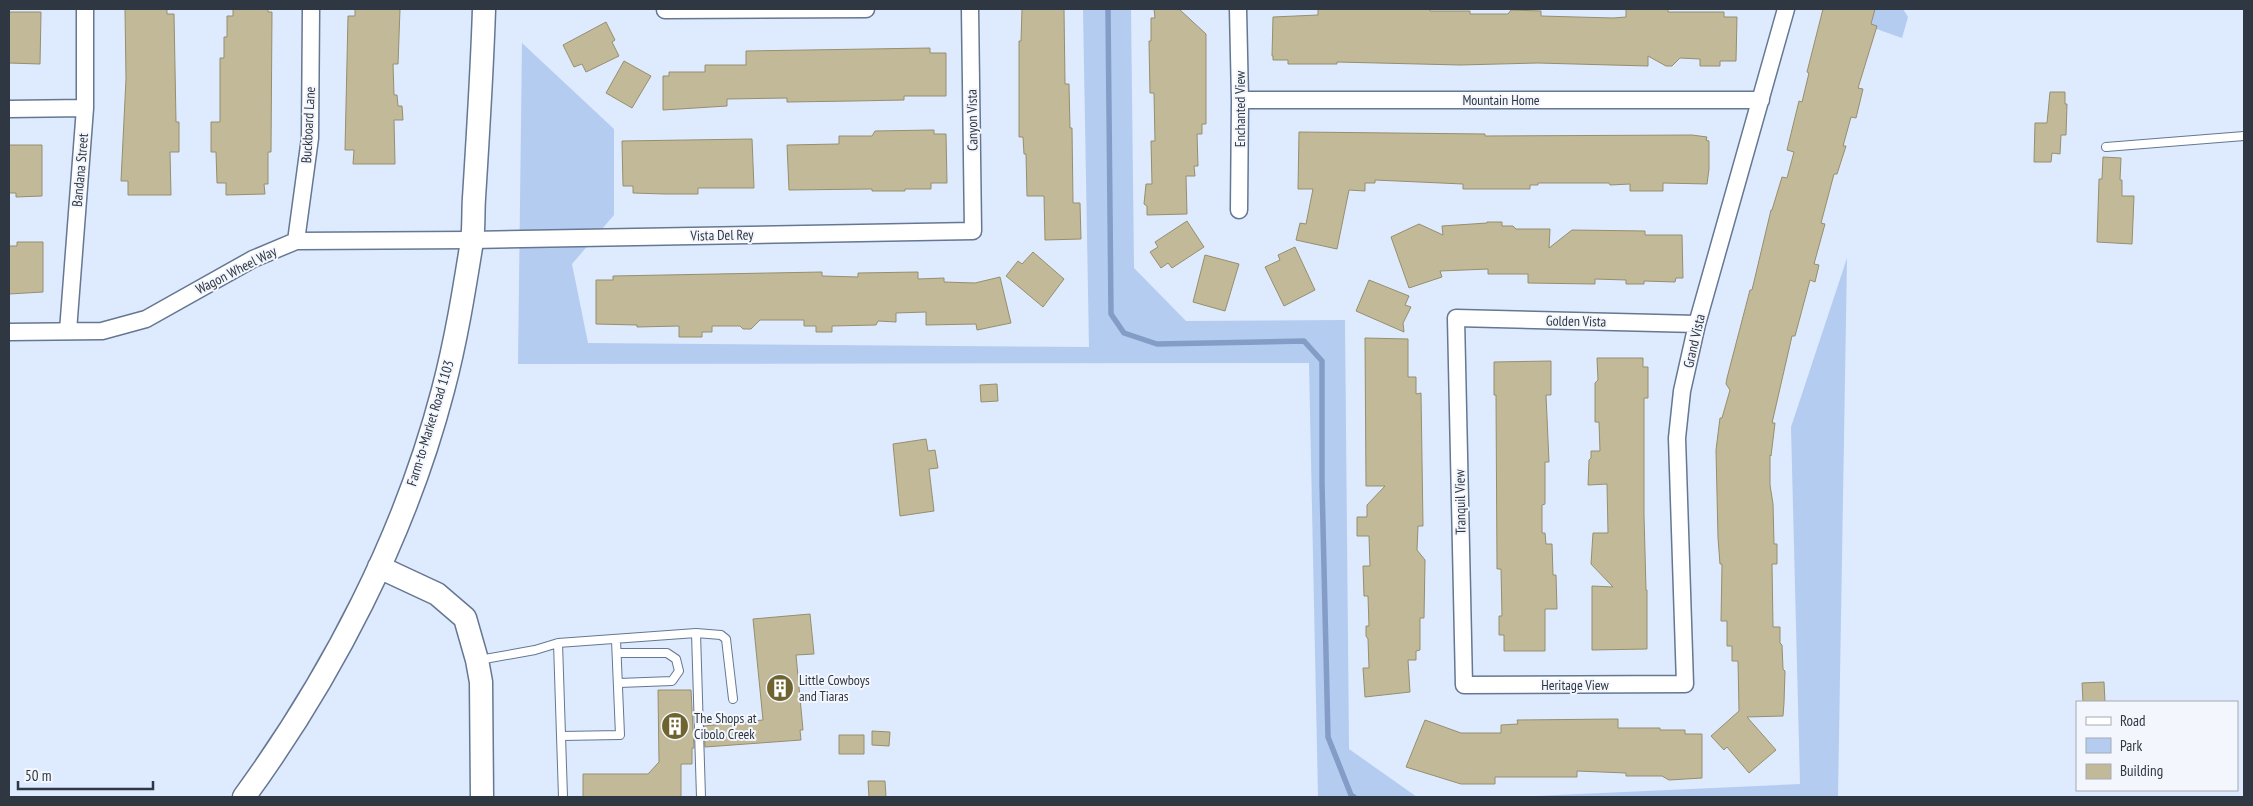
<svg xmlns="http://www.w3.org/2000/svg" width="2253" height="806" viewBox="0 0 2253 806" font-family="'PT Sans Narrow',sans-serif">
	<style>
		.green { fill: #b4ccf0 }
		.lines { fill: none; stroke-linecap: round; stroke-linejoin: round }
		.stream { stroke: #839dc6; stroke-width: 5.5 }
		.building { fill: #c1b997; stroke: #968f6e }
		.lane-casing { stroke: #657792; stroke-width: 10 }
		.street-casing { stroke: #657792; stroke-width: 19 }
		.secondary-casing { stroke: #657792; stroke-width: 25 }
		.lane { stroke: #fff; stroke-width: 8 }
		.street { stroke: #fff; stroke-width: 16 }
		.secondary { stroke: #fff; stroke-width: 22 }
		.labels { text-anchor: middle; stroke-width: 4; stroke-linejoin: round; paint-order: stroke }
		.street-label { font-size: 14px; fill: #2f3743; stroke: #f3f7fd }
		.poi-label { font-size: 14px; fill: #2f3743; stroke: #f3f7fd; text-anchor: start }
	</style>
	<rect width="100%" height="100%" fill="#deeafd"/>
	<path class="green" d="M1083,9H1131L1134,268L1186,321L1345,320L1349,749L1417,797H1318L1309,363L518,364L522,43L614,129V215L572,264L588,343L1089,347Z
		M1820,9H1903L1908,17L1902,38Z
		M1847,258L1838,797H1511L1800,784L1791,427Z"/>
	<g class="lines">
		<path class="stream" d="M1108,9L1111,314L1124,333L1157,344L1304,341L1322,361V483L1328,737L1351,795L1354,797"/>
	</g>
	<path class="building" d="M125,9H167V14H174L176,122H179V152H170L171,195H128V181H121L126,79Z
		M233,9H268V12H272L271,152H268V184H264L265,194L226,195V183H217L216,152H211V122H220V58H224V37H227V16H233Z
		M355,9H400L398,64H393L394,95H397L398,106H402L403,120H394L395,164H353L354,150H345L348,16H355Z
		M1022,9H1064L1065,84H1069L1070,128H1072L1073,203H1080L1081,239L1045,240L1044,196H1027L1026,154H1024L1023,137H1019V41H1021Z
		M1154,9H1179L1206,34V124H1202V134H1197L1198,166H1194L1195,176H1186L1187,214L1147,215V206L1144,204L1146,184H1152L1151,141H1155L1154,93H1150L1149,41H1151V18H1155Z
		M1318,9H1430V11H1470V14H1508L1511,10L1541,11V16L1613,18L1626,17V9H1668V12H1724V17H1737L1736,61H1720V66H1700V59L1680,58L1672,66H1666L1648,56V66L1538,63L1460,65L1337,62V64H1288V60H1273V56H1272L1273,17L1318,15Z
		M1823,9H1875L1871,24L1877,26L1858,88L1863,89L1856,118L1851,117L1843,146H1846L1837,174H1834L1821,223L1825,224L1814,264L1819,265L1815,282L1810,280L1795,336H1792L1772,423H1775L1771,456L1770,455V485L1773,504L1774,544H1777V564H1772L1773,627H1780V643L1782,645L1783,669L1785,671L1784,703L1783,716L1747,717L1776,750L1749,773L1727,747L1724,750L1711,736L1739,711L1738,661H1732V646H1727V621H1721L1722,564H1720L1718,538L1716,450L1720,418H1722L1730,390L1726,384L1727,378L1750,290H1752L1771,210H1772L1782,177L1787,178L1794,152L1787,150L1799,101L1802,102L1809,73L1807,72Z
		M9,12H41L40,64L9,63Z
		M606,22L615,40L612,42L619,56L586,72L582,64L574,67L563,45Z
		M930,48V53H946V96H904V100L853,101L787,102V98L727,99V106L663,110V76H669V72H705V65H746V51Z
		M624,61L651,76L632,108L606,93Z
		M2050,92H2065V104H2067L2066,135H2061L2060,154L2052,153L2051,162H2034L2035,123H2047Z
		M934,130V134H946L947,183H931V189H905V191H872V189L789,190L787,145L839,144V136H872L875,131Z
		M1299,132L1485,134V136L1692,135L1707,137L1706,140L1709,141V169L1707,184L1663,183V191H1630V184L1610,185L1609,183H1538V185H1530V189H1463V184L1375,180V183H1365V191L1349,190L1337,249L1296,240L1300,223L1306,224L1313,189H1298Z
		M752,139L754,188H698V194H665L633,193V186H623L622,141Z
		M9,145H42V196L16,197V193H9Z
		M2103,157L2121,158L2120,180H2122V196H2134L2132,244L2097,242L2099,179H2102Z
		M1187,221L1204,247L1172,268L1168,263L1161,268L1150,252L1158,247L1155,242Z
		M1487,222H1502V226H1513L1516,229H1550L1549,248L1572,230L1645,231V235H1682L1683,278H1676L1675,282L1644,281V284H1626V280L1595,279V284L1528,283V274H1488V269L1440,271L1442,277L1409,288L1391,237L1419,224L1443,235L1442,226L1487,223Z
		M17,242H43V292L9,294V246H17Z
		M1295,247L1315,290L1284,306L1265,267L1280,260L1278,255Z
		M1033,252L1064,279L1043,307L1006,276L1018,261L1022,264Z
		M1205,255L1239,264L1225,311L1193,302Z
		M822,272V276L858,277V273L918,272V279L944,278V282L975,283L1000,277L1011,323L977,330L976,324L926,325V312L896,313V322L878,321L876,325L832,326V332H816V326H804V320H760L751,329H743L740,326H712V332H702V337H679V326L637,327V325L596,324V280H613V276Z
		M1369,280L1409,296L1405,305L1411,307L1403,323L1404,332L1356,311Z
		M1365,338L1408,339V377H1416V394L1421,393L1423,526H1418L1417,550L1425,560L1424,618H1420V650L1416,651V660H1408L1410,692L1365,697L1363,668H1369L1368,639L1366,636V626H1369L1368,596H1364L1363,566H1370L1369,536H1357V517H1367V505L1385,486H1366Z
		M1597,358H1643V367H1648V398H1644V515L1646,590H1647V649L1592,650V586L1613,587L1591,564L1593,533H1608L1607,484L1588,485L1589,460L1591,458V451H1600L1599,422H1595V383L1598,380Z
		M1551,361V395H1546L1549,462H1545V504L1542,505V533H1545L1546,544H1552L1553,575H1556L1557,609H1545V651H1504V635H1499V616H1502L1501,569H1497L1496,395H1494V362Z
		M997,384L998,401L981,402L980,385Z
		M926,439L928,451L935,450L938,468L929,469L934,511L900,516L893,444Z
		M810,614L814,654L796,655L803,730H800L801,740L705,747L704,726L763,720L753,619Z
		M2104,682L2105,702H2083L2082,683Z
		M658,690H691L694,748H692V764H681V797H583V774H648L659,762Z
		M1618,719V728H1660V730H1685V734H1702V778L1669,780L1662,776H1626V773L1577,771V777H1495V784H1461L1406,767L1425,720L1461,733H1501V725L1518,724L1517,720Z
		M872,731L890,732L889,746L872,745Z
		M839,735H864V754H839Z
		M868,781H885L886,797H869Z"/>
	<g class="lines">
		<g class="lane-casing">
			<path id="lane" d="M2106,147L2244,136
				M696,633L701,797
				M558,643L563,797
				M617,653H667L676,659L679,671L672,681L619,683
				M479,660L535,650L558,643L696,633L721,635L726,639L733,699
				M561,736L620,735L616,640"/>
		</g>
		<g class="street-casing">
			<path id="street" d="M1238,9L1240,100L1239,210
				M665,10L866,9
				M1240,100H1761
				M9,109L85,108
				M296,241L310,138L311,9
				M1697,324L1456,318L1464,685L1685,684L1677,438L1682,391L1697,324L1786,9
				M68,331L85,108V9
				M9,332L102,331L146,319L253,259L296,241L472,240L973,231L970,9"/>
		</g>
		<g class="secondary-casing">
			<path id="secondary" d="M379,567L437,594L465,618L477,660L481,682L482,797
				M244,797C332,676 405,536 443,390C456,341 464,291 472,241C474,227 473,212 474,198C478,135 482,72 484,9"/>
		</g>
		<use href="#lane" class="lane"/>
		<use href="#street" class="street"/>
		<use href="#secondary" class="secondary"/>
	</g>
	<defs>
		<g id="building-disc" transform="scale(1.4375)"><circle r="9.5" fill="#6f6330" stroke="#f3f7fd"/><path d="M-4-6H4V6H1V3H-1V6H-4ZM-2.5-4.3h1.7v1.8h-1.7ZM.8-4.3h1.7v1.8H.8ZM-2.5-1h1.7V.8h-1.7ZM.8-1h1.7V.8H.8Z" fill="#fff"/></g>
	</defs>
	<g fill-rule="evenodd">
		<use href="#building-disc" x="780" y="688"/>
		<use href="#building-disc" x="675" y="726"/>
	</g>
	<g class="labels">
		<g class="street-label">
			<text x="1501" y="105">Mountain Home</text>
			<text transform="translate(1240 109) rotate(-90)" y="5">Enchanted View</text>
			<text transform="translate(972 120) rotate(-91)" y="5">Canyon Vista</text>
			<text transform="translate(308 125) rotate(-87)" y="5">Buckboard Lane</text>
			<text transform="translate(80 170) rotate(-85)" y="5">Bandana Street</text>
			<text transform="translate(722 235) rotate(-1)" y="5">Vista Del Rey</text>
			<text transform="translate(236 270) rotate(-27)" y="5">Wagon Wheel Way</text>
			<text transform="translate(1576 321) rotate(1)" y="5">Golden Vista</text>
			<text transform="translate(1694 341) rotate(-77)" y="5">Grand Vista</text>
			<text transform="translate(430 423) rotate(-73)" y="5">Farm-to-Market Road 1103</text>
			<text transform="translate(1460 502) rotate(-91)" y="5">Tranquil View</text>
			<text x="1575" y="690">Heritage View</text>
		</g>
		<g class="poi-label">
			<text x="799" y="685">Little Cowboys<tspan x="799" dy="16">and Tiaras</tspan></text>
			<text x="694" y="723">The Shops at<tspan x="694" dy="16">Cibolo Creek</tspan></text>
		</g>
	</g>
	<rect width="2253" height="806" fill="none" stroke="#2f3743" stroke-width="20"/>
	<rect x="2076" y="701" width="162" height="90" fill="#f3f7fd" stroke="#a5aab3"/>
	<rect x="2086" y="717" width="25" height="8" fill="#ffffff" stroke="#a5aab3"/>
	<text x="2120" y="726" font-size="15" fill="#2f3743">Road</text>
	<rect x="2086" y="738" width="25" height="15" fill="#b4ccf0" stroke="#a5aab3"/>
	<text x="2120" y="751" font-size="15" fill="#2f3743">Park</text>
	<rect x="2086" y="764" width="25" height="15" fill="#c1b997" stroke="#a5aab3"/>
	<text x="2120" y="776" font-size="15" fill="#2f3743">Building</text>
	<path d="M18 781v8h135v-8" fill="none" stroke="#2f3743" stroke-width="2.5"/>
	<text x="25" y="781" font-size="15" fill="#2f3743" stroke="#f3f7fd" stroke-width="4" paint-order="stroke">50 m</text>
</svg>
